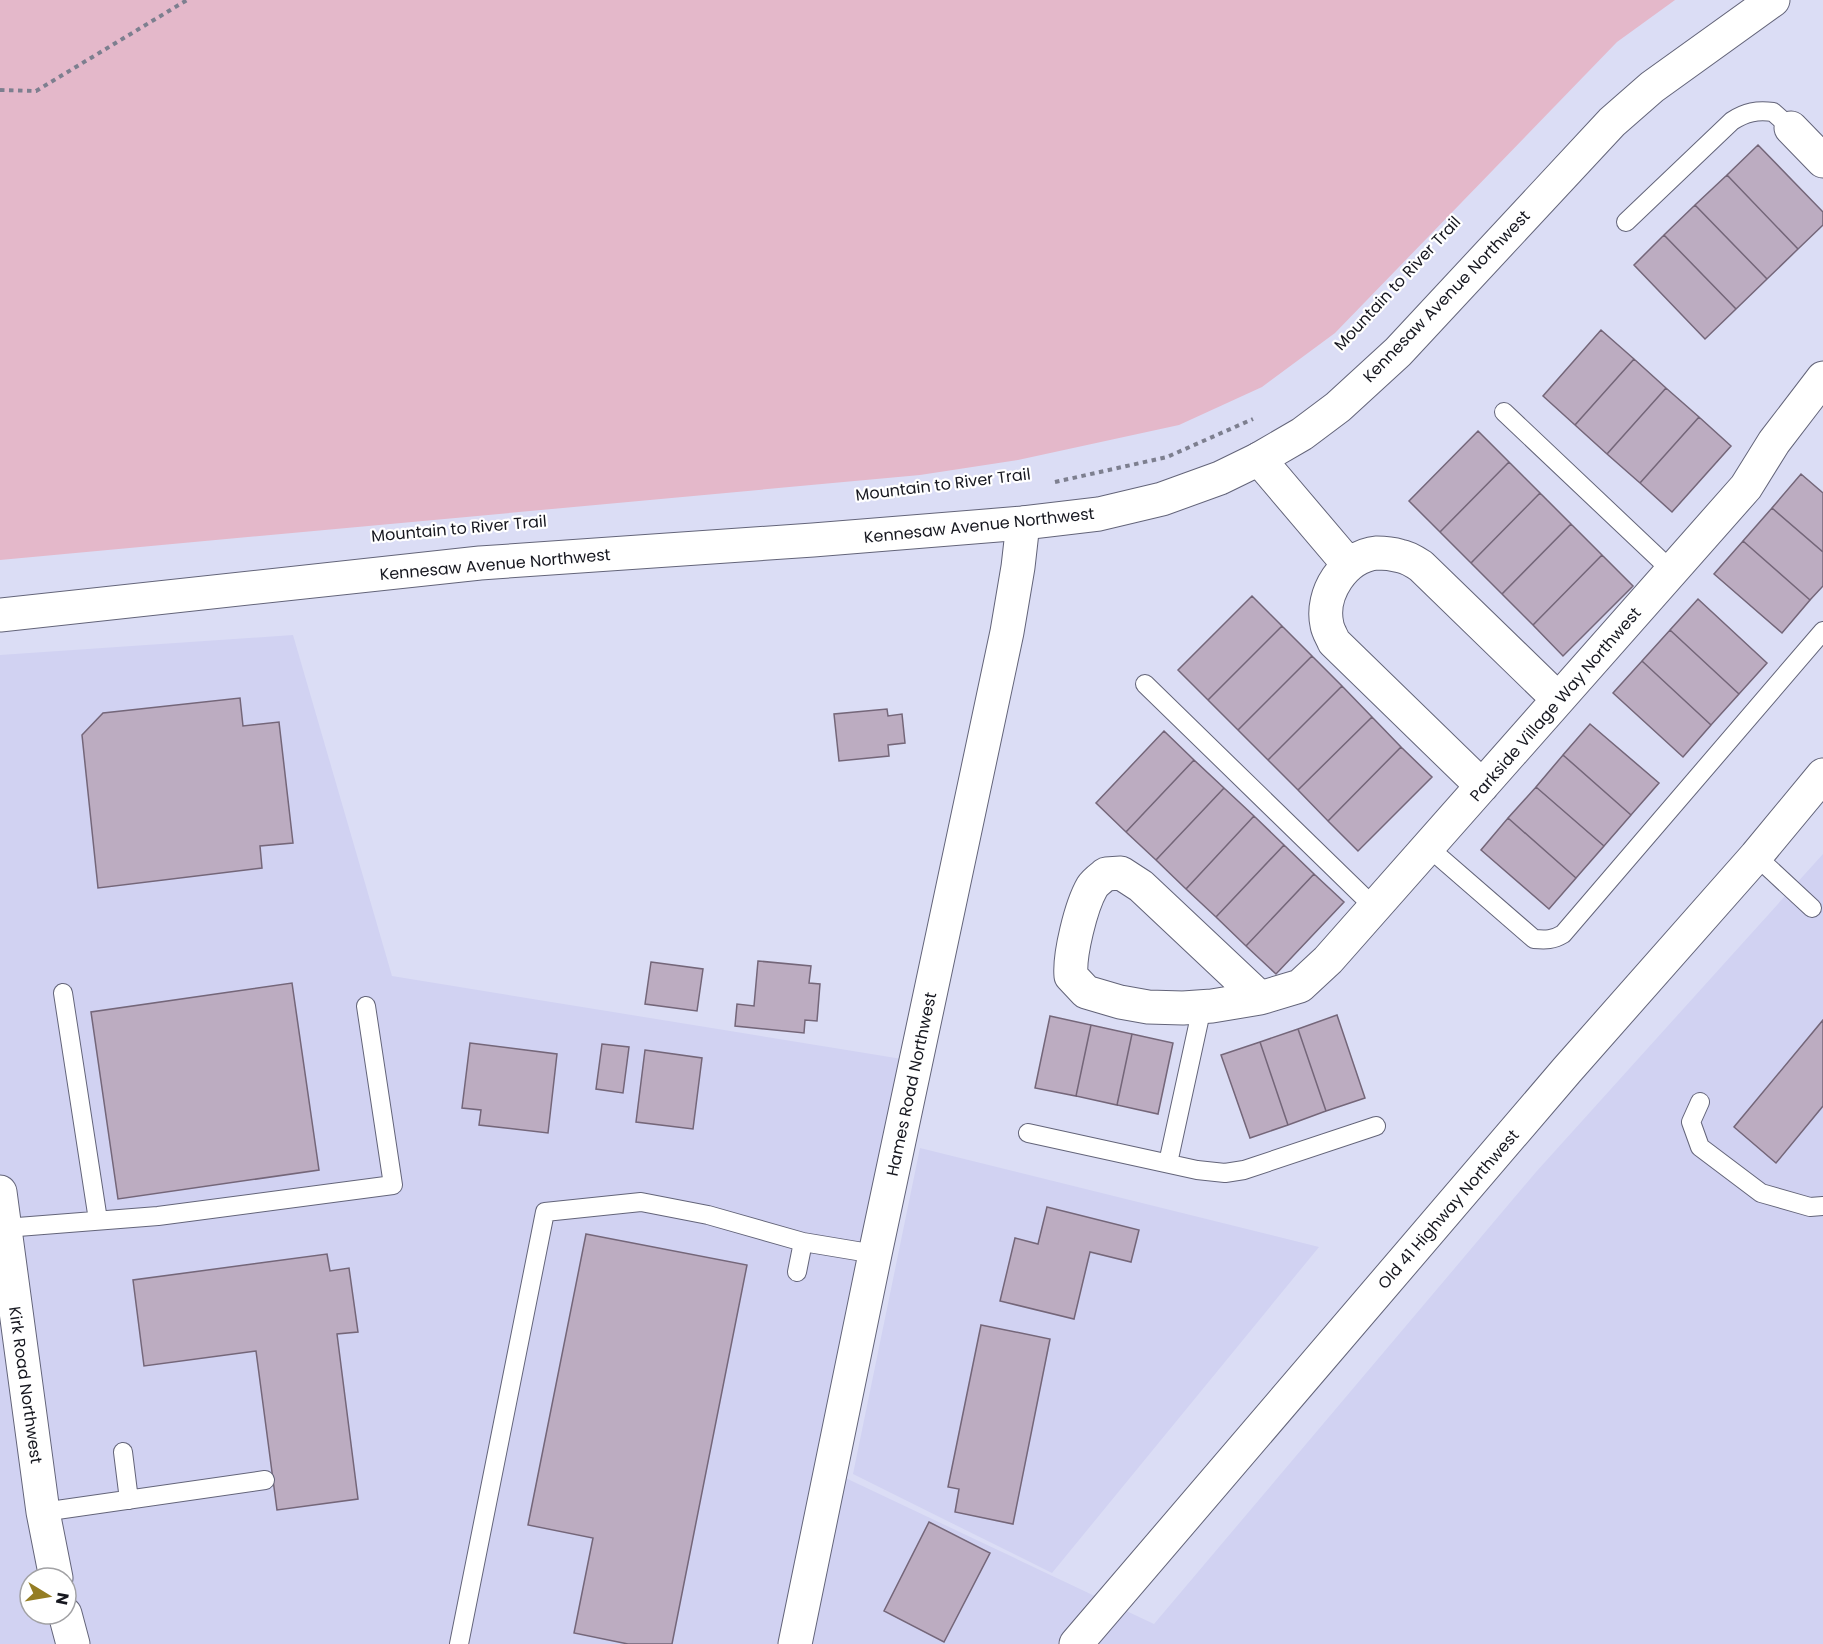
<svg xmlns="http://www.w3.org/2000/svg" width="1823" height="1644" viewBox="0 0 1823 1644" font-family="Poppins,sans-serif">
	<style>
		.built { fill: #d1d2f2; fill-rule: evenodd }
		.green { fill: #e4b8ca }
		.building { fill: #bcacc1; stroke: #746679; stroke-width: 1.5 }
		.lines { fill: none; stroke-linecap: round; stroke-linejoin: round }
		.service-casing { stroke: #636479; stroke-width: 20 }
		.minor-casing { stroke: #636479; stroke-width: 35 }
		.tertiary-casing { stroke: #636479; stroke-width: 35 }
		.path { stroke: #7d7f8f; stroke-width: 4; stroke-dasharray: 4.5 4.5; stroke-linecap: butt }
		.service { stroke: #fff; stroke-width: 18 }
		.minor { stroke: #fff; stroke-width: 33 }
		.tertiary { stroke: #fff; stroke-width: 33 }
		.labels { text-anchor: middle; stroke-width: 4.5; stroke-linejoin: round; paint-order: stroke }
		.street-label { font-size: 16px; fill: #16171f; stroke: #fff }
	</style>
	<rect width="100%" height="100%" fill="#dbddf5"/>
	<path class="built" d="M293,635L392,976L902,1059L816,1464L1154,1624L1536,1172L1823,854V1644H0V655ZM30,1578H66V1614H30Z
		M920,1148L1319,1247L1052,1573L853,1474Z"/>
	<path class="green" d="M0,0H1675L1617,42L1335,333L1262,387L1179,425L1018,460L920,475L0,560Z"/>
	<path class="building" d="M1758,145L1823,212V225L1798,249L1727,175Z
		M1727,175L1798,249L1767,279L1695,205Z
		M1695,205L1767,279L1736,309L1664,235Z
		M1664,235L1736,309L1705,339L1634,265Z
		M1601,330L1634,359L1575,425L1543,396Z
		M1634,359L1666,388L1607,454L1575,425Z
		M1666,388L1699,417L1640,483L1607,454Z
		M1699,417L1731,446L1672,512L1640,483Z
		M1478,431L1509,462L1440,532L1409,501Z
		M1509,462L1540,493L1471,563L1440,532Z
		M1801,474L1823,493V552L1772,508Z
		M1540,493L1571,524L1502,594L1471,563Z
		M1772,508L1823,552V586L1810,600L1743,541Z
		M1571,524L1602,555L1533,625L1502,594Z
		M1743,541L1810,600L1782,633L1714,574Z
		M1602,555L1633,586L1563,656L1533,625Z
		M1252,596L1282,626L1208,700L1178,670Z
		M1698,599L1767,663L1739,694L1670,630Z
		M1282,626L1312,656L1238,730L1208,700Z
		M1670,630L1739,694L1711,725L1642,661Z
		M1312,656L1342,686L1268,760L1238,730Z
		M1642,661L1711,725L1683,757L1613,693Z
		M1342,686L1372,717L1298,790L1268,760Z
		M240,698L243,726L279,722L293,843L260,846L262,868L98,888L82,735L103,713Z
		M887,709L888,716L902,714L905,743L888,745L889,756L839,761L834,714Z
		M1372,717L1401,747L1328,821L1298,790Z
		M1590,724L1659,783L1631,815L1563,755Z
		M1164,731L1194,760L1126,832L1096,803Z
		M1401,747L1432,777L1358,851L1328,821Z
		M1563,755L1631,815L1604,846L1536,787Z
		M1194,760L1224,788L1156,860L1126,832Z
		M1536,787L1604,846L1576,878L1508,818Z
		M1224,788L1254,816L1186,889L1156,860Z
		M1254,816L1284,845L1216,917L1186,889Z
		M1508,818L1576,878L1549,909L1481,850Z
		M1284,845L1314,874L1246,946L1216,917Z
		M1314,874L1344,902L1276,974L1246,946Z
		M758,961L811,966L809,983L820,984L817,1021L805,1020L804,1033L735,1026L737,1004L754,1006Z
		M651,962L703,969L697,1011L645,1004Z
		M292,983L319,1170L118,1199L91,1012Z
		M1337,1015L1365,1098L1326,1111L1298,1029Z
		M1050,1016L1091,1025L1076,1096L1035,1088Z
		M1823,1020V1106L1776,1163L1734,1127Z
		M1091,1025L1132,1034L1117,1105L1076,1096Z
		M1298,1029L1326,1111L1288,1125L1260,1042Z
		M1132,1034L1173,1043L1158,1114L1117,1105Z
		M1260,1042L1288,1125L1250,1138L1221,1055Z
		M470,1043L557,1054L548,1133L479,1125L481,1110L462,1108Z
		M602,1044L629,1047L623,1093L596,1089Z
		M645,1050L702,1058L693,1129L636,1122Z
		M1047,1207L1139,1230L1131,1262L1090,1252L1074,1319L1000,1301L1015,1238L1038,1244Z
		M586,1234L747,1265L672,1644H628L574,1633L593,1538L528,1525Z
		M327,1254L330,1271L349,1268L358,1332L337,1334L358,1499L277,1510L256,1351L144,1366L133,1280Z
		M981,1325L1050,1339L1013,1524L955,1512L959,1489L948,1487Z
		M929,1522L990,1553L944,1642L884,1611Z"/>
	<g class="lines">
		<g class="service-casing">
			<path id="service" d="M1626,222L1732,121C1746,112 1757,110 1773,112L1791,128
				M1504,412L1672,571
				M1145,684L1375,908
				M1428,847L1534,939C1546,940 1553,940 1563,934L1823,631
				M1756,856L1812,908
				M63,993L98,1220
				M1700,1102L1691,1122L1700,1147L1761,1193L1810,1207L1823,1206
				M1028,1133L1197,1170L1225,1173L1244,1170L1376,1126
				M1168,1163L1202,1007
				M5,1228L158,1216L393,1185L366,1006
				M797,1272L803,1242
				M123,1452L129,1500
				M43,1512L265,1480
				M459,1644L545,1212L641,1202L708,1215L803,1242L875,1254"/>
		</g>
		<g class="minor-casing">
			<path id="minor" d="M1791,128L1823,161
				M1259,459L1349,565
				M1482,786L1334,642C1332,637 1328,631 1327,625C1320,594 1344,556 1377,553C1384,553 1393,554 1400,556C1407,557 1415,562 1421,566L1558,699
				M1260,998L1141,886L1121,873L1106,874C1101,878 1095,882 1092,887C1081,906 1069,955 1071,976L1086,992L1120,1002L1148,1007L1183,1008L1212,1006L1260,998L1300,986L1328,960L1746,487L1774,442L1823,378
				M0,1192L43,1512L56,1578
				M65,1614L73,1644
				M795,1644L875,1254L1007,632L1018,567L1023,523"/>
		</g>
		<g class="tertiary-casing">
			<path id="tertiary" d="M0,615L480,563L813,540L1023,523L1099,514L1162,499L1220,478L1259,459L1302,434L1338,407L1398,352L1612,122L1652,87L1773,0
				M1076,1644L1567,1070L1756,856L1823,775"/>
		</g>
		<path class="path" d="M0,90L36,91L187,0
			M1055,482L1167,457L1253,419"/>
		<use href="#service" class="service"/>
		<use href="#minor" class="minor"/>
		<use href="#tertiary" class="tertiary"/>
	</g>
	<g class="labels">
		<g class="street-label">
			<text transform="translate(1397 283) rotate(-47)" y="6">Mountain to River Trail</text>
			<text transform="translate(1446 296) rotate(-46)" y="6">Kennesaw Avenue Northwest</text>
			<text transform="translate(943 484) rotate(-7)" y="6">Mountain to River Trail</text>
			<text transform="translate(979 525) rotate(-6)" y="6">Kennesaw Avenue Northwest</text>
			<text transform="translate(459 528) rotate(-5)" y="6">Mountain to River Trail</text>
			<text transform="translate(495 564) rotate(-5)" y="6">Kennesaw Avenue Northwest</text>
			<text transform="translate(1555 704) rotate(-49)" y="6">Parkside Village Way Northwest</text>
			<text transform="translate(911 1084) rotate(-78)" y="6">Hames Road Northwest</text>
			<text transform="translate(1448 1209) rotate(-49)" y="6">Old 41 Highway Northwest</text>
			<text transform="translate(26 1385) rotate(82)" y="6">Kirk Road Northwest</text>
		</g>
	</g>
	<g transform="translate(48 1596) rotate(101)"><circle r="28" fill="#ffffff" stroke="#a2a2a5" stroke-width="1.5"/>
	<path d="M0-4.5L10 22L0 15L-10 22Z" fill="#947d24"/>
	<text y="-9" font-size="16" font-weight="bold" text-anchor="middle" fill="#16171f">N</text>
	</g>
</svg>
